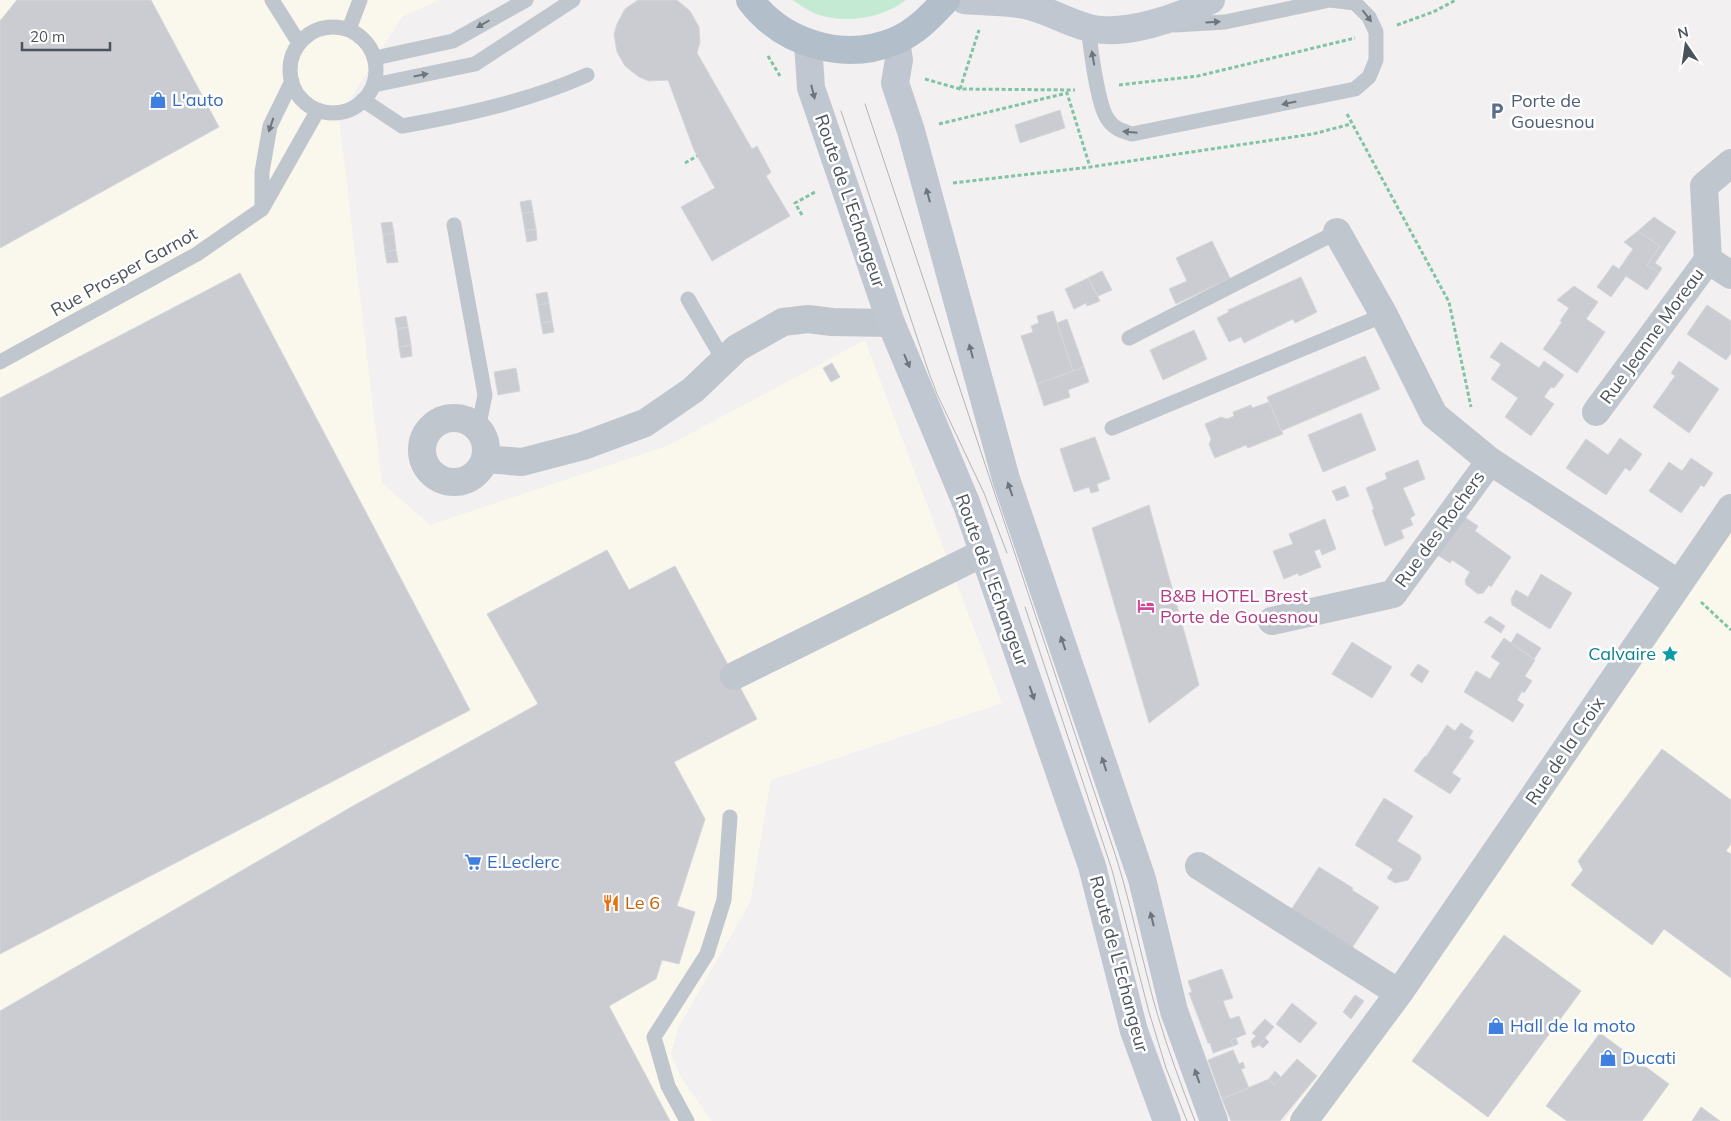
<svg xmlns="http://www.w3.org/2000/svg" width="1731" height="1121" viewBox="0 0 1731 1121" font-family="Mulish,sans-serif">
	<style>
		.commercial { fill: #faf7ec }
		.green { fill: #c4ead4 }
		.building { fill: #cbccd2; stroke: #d4d6da }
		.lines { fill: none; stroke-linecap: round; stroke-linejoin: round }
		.path { stroke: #80c4a5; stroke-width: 3; stroke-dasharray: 4 2.5; stroke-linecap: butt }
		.lane { stroke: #c0c6cd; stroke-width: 15 }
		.street { stroke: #c0c6cd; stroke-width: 28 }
		.secondary { stroke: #c0c7d1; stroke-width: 28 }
		.primary { stroke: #b3becb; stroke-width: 28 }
		.tram { stroke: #b3b5b9; stroke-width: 1 }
		.oneway { fill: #6d757d }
		.oneway2 { fill: #6d757e }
		.labels { text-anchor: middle; stroke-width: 5; stroke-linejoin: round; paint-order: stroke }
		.shop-label { font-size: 18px; fill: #366cbe; stroke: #fff; text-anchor: start }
		.service-label { font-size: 18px; fill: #4e5e75; stroke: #fff; text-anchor: start }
		.street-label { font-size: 18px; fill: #4a525b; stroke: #fff }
		.hotel-label { font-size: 18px; fill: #b23c85; stroke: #fff; text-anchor: start }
		.culture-label { font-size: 18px; fill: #0d838f; stroke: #fff; text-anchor: end }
		.food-label { font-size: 18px; fill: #c56008; stroke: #fff; text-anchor: start }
	</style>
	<rect width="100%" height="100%" fill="#f2f0f0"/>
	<path class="commercial" d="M0,0H439L402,17L339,117L382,483L430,525L667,446L865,340L1002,703L771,780L750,903L678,1028L671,1054L682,1079L712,1121H0Z
		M1731,533V1121H1284L1696,582Z"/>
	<path class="green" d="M792,0H906C881,19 846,24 816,14C808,11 800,4 792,0Z"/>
	<path class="building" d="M17,0H151L219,127L0,248V21Z
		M638,0H677L690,11L699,27L700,42L697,53L752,149L757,146L771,172L766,176L790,216L712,261L681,207L715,188L694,150L668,80L649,81L639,77L625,66L617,52L614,34L617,24L625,9Z
		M1060,110L1065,128L1020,143L1015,125Z
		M531,200L533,212L522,213L520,202Z
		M533,212L536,229L525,231L522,213Z
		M1654,217L1676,232L1655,263L1662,268L1659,273L1647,265L1660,246L1638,231Z
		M392,222L394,233L383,235L381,223Z
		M536,229L537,240L527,242L525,231Z
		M1638,231L1660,246L1647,265L1659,273L1647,290L1626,276L1611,297L1597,287L1613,265L1619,269L1633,249L1624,242Z
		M394,233L396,250L385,252L383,235Z
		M1212,241L1230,278L1176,304L1169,289L1187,281L1176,258Z
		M396,250L398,262L387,263L385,252Z
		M1102,271L1112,290L1098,296L1088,278Z
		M240,273L470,710L0,954V398Z
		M1301,277L1317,312L1295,323L1293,319L1244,343L1241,337L1229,342L1217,318L1229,312L1228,310Z
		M1088,278L1100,301L1087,306L1086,303L1074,309L1065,289Z
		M1574,286L1598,302L1586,319L1605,332L1577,373L1543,349L1562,322L1560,321L1569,308L1557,300Z
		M547,292L549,303L538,305L536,294Z
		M549,303L552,321L541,323L538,305Z
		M1707,305L1731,321V353L1726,360L1687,334Z
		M1053,311L1073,371L1037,384L1021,336L1033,332L1031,326L1039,323L1037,316Z
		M406,316L408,327L397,329L395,318Z
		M1067,319L1084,367L1073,371L1057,323Z
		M552,321L554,332L543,334L541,323Z
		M408,327L411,345L399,347L397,329Z
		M1194,330L1207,359L1163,380L1150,350Z
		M1501,342L1539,368L1544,361L1564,375L1554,388L1551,387L1544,397L1554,404L1531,436L1505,417L1518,398L1491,379L1501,364L1490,357Z
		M411,345L412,356L401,358L399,347Z
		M1365,356L1380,389L1281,431L1267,397Z
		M1679,361L1719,389L1689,433L1653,407L1675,376L1671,373Z
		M832,363L840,377L831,382L823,368Z
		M1084,367L1089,382L1068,390L1070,397L1044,406L1037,384Z
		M516,368L520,391L498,395L494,372Z
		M1269,402L1283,434L1248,448L1246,445L1215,458L1209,445L1211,439L1205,424L1221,417L1227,419L1234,416L1233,412L1251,405L1252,408Z
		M1361,413L1376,450L1323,472L1308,435Z
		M1095,437L1110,479L1097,484L1099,491L1091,493L1089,487L1074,492L1060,449Z
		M1620,438L1642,454L1630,471L1625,468L1606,495L1566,468L1586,439L1608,455Z
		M1691,458L1713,473L1704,487L1701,485L1681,513L1649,491L1669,462L1682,471Z
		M1418,460L1425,479L1403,488L1415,515L1410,518L1413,525L1401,530L1404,538L1385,546L1372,510L1374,509L1366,488L1387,479L1385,473Z
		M1345,486L1349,496L1337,501L1332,491Z
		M1149,505L1199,685L1149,723L1092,528Z
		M1463,516L1478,526L1475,531L1511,557L1491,587L1489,585L1483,593L1478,594L1466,585L1465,580L1470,572L1452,560L1450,563L1436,554Z
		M1325,519L1336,549L1322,555L1320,549L1314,551L1321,567L1299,576L1298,573L1284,579L1273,551L1293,544L1289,534Z
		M607,550L629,590L675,566L757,719L674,762L705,819L677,906L695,912L679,964L662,960L656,979L609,1006L670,1121H0V1011L353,806L538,704L487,614Z
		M1541,574L1572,593L1550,629L1512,605L1511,599L1516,590L1528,597Z
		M1490,616L1505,626L1501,633L1484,622Z
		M1517,633L1541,648L1534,659L1511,643Z
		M1504,638L1535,660L1525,676L1532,681L1524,693L1522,691L1517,700L1524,705L1513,722L1464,692L1476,671L1490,679L1500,663L1491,657Z
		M1352,642L1392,667L1372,698L1332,674Z
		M1418,664L1429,671L1422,683L1410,675Z
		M1461,723L1473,731L1469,738L1474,741L1452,773L1461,779L1450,794L1414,771L1425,756L1426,757L1447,725L1455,731Z
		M1662,749L1731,800V844L1726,851L1731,854V978L1664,929L1652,945L1571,885L1583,870L1578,861Z
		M1384,798L1413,816L1397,841L1420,855L1421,859L1408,880L1395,883L1387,878L1393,869L1355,845Z
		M1319,867L1353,888L1352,890L1379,907L1350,951L1289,913Z
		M1504,935L1581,991L1488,1117L1412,1061Z
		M1222,969L1233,998L1223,1001L1230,1019L1239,1016L1246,1034L1231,1040L1233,1046L1213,1053L1210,1043H1208L1189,993L1192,992L1188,981Z
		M1355,995L1364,1001L1351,1019L1343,1012Z
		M1292,1003L1317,1023L1300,1043L1276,1024Z
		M1265,1019L1274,1027L1259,1045L1253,1048L1251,1041L1256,1036L1252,1033Z
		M1600,1033L1669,1084L1642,1121H1567L1546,1106Z
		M1236,1038L1238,1044L1233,1046L1231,1040Z
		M1265,1038L1269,1042L1263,1048L1259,1045Z
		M1233,1050L1239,1064L1243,1062L1245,1068L1241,1069L1249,1088L1222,1099L1208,1060Z
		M1297,1059L1317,1076L1280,1121H1231L1222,1099L1269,1079L1274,1085Z
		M1275,1071L1281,1077L1274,1085L1269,1079Z
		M1701,1107L1720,1121H1692Z"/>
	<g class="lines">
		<path class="path" d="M1397,25L1433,12L1456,0
			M768,56L780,76
			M925,79L960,89L1075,90
			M1119,85L1198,76L1355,38
			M960,89L979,30
			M1347,114L1449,302L1471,407
			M939,124L1067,93L1090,167
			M685,163L697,156
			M953,183L1090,167L1313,134L1351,124
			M802,215L795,203L817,191
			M1701,602L1731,630"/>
		<path class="lane" d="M272,0L299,43
			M290 70a43 43 0 1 1 86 0a43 43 0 1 1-86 0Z
			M1088,28C1091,48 1097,107 1109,121C1115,129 1122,131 1132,134L1355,89L1369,77L1376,60V32L1369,17L1355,3L1330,0L1225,22L1175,25
			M349,29L360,0
			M375,58L453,41L526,0
			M374,85L475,64L573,0
			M363,100L402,126C464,115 529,101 587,75
			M262,207V172L270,126L292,81
			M454,225L485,395L478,429
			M688,299L724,361
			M1129,338L1337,232
			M0,362L197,254L262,209L318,110
			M1112,428L1384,315
			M687,1121L668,1086L654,1037L707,954L724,900L730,817"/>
		<path class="street" d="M1337,232L1384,315L1434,415L1490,461L1679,584
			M1708,260L1731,275
			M1596,412L1708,260L1704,186L1731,163
			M422 450a32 32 0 1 1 64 0a32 32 0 1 1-64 0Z
			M485,459L522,462L583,446L645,423L693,390L737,348L783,322L808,319L832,322L891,323
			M1272,621L1393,594L1490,461
			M734,676L983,553
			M1199,866L1399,993
			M1304,1121L1399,993L1731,508"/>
		<path class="secondary" d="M964,0C984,2 1005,1 1025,5C1046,9 1066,22 1086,27C1121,38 1180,18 1211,0
			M896,41L899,60L895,83L911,131L1006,479L1142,879L1174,1011L1214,1121
			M808,43L811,88L818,108L891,323L967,505L1092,866L1134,1031L1167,1121"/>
		<path class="primary" d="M750,0C783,44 844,62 895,41C916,32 931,16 946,0"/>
		<path class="tram" d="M865,104L1116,857C1132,908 1142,961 1157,1013C1168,1050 1181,1085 1195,1121
			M841,111L929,373L937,394L984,493L1007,553
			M1025,607L1112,870L1149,1012L1166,1068L1187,1121"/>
	</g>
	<defs><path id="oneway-solid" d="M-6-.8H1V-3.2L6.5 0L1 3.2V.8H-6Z" transform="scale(1.25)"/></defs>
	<g class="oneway">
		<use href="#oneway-solid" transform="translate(1367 16) rotate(52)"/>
		<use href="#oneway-solid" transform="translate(1213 22) rotate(-4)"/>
		<use href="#oneway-solid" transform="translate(483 24) rotate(150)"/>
		<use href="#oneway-solid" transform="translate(1093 58) rotate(-100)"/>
		<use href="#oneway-solid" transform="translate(421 75) rotate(-11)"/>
		<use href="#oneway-solid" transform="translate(1289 103) rotate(168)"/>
		<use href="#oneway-solid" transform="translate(271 125) rotate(109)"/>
		<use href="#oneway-solid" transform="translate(1130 132) rotate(-175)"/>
	</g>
	<g class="oneway2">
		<use href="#oneway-solid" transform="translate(813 92) rotate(76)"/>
		<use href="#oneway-solid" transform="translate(928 195) rotate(-105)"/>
		<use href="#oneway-solid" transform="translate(971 351) rotate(-105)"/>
		<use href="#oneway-solid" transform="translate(907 361) rotate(67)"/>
		<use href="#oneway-solid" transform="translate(1010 489) rotate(-109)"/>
		<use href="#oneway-solid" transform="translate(1063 643) rotate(-109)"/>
		<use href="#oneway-solid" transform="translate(1032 693) rotate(71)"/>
		<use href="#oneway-solid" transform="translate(1104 764) rotate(-108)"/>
		<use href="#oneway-solid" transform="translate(1152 919) rotate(-104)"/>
		<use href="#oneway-solid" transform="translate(1197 1076) rotate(-109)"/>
	</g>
	<defs>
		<g id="shop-bare" transform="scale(1.35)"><path d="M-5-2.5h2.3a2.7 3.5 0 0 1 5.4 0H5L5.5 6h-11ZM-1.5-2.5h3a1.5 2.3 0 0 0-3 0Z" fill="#3f7fe0" stroke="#fff" stroke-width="2.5" paint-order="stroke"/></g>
		<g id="parking-bare" transform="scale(1.35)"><path d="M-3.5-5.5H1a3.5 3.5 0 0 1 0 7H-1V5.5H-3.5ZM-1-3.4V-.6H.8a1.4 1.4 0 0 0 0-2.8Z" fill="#5c6f8a" stroke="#fff" stroke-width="2.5" paint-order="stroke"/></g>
		<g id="hotel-bare" transform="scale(1.35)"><path d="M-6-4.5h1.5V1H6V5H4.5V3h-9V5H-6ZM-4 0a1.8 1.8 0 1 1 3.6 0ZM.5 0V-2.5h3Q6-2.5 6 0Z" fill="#d1479c" stroke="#fff" stroke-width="2.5" paint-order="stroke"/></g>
		<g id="sight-bare" transform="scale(1.35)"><path d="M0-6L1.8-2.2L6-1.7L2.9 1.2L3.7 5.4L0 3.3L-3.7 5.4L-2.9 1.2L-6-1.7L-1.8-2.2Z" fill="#0f9aa8" stroke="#fff" stroke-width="2.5" paint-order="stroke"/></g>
		<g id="supermarket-bare" transform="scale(1.35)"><path d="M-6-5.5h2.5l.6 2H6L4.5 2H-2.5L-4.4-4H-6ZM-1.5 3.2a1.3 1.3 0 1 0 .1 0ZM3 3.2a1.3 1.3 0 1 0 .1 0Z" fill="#3f7fe0" stroke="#fff" stroke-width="2.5" paint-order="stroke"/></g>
		<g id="restaurant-bare" transform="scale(1.35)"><path d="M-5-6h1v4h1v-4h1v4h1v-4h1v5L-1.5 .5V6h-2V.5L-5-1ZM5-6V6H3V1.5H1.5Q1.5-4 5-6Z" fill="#e8710a" stroke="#fff" stroke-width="2.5" paint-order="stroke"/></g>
	</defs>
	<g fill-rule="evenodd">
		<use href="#shop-bare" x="158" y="100"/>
		<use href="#parking-bare" x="1497" y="111"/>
		<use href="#hotel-bare" x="1146" y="606"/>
		<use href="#sight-bare" x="1670" y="654"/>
		<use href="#supermarket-bare" x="473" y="862"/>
		<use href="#restaurant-bare" x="611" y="903"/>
		<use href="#shop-bare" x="1496" y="1026"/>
		<use href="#shop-bare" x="1608" y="1058"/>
	</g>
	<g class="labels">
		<g class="shop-label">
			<text x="172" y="106">L'auto</text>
			<text x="487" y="868">E.Leclerc</text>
			<text x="1510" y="1032">Hall de la moto</text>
			<text x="1622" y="1064">Ducati</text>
		</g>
		<g class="service-label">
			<text x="1511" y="107">Porte de<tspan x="1511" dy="21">Gouesnou</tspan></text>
		</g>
		<g class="street-label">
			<text transform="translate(850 201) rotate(71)" y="6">Route de L'Echangeur</text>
			<text transform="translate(124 272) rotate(-29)" y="6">Rue Prosper Garnot</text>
			<text transform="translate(1652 336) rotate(-54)" y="6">Rue Jeanne Moreau</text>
			<text transform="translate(1440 529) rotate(-54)" y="6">Rue des Rochers</text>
			<text transform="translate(992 580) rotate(70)" y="6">Route de L'Echangeur</text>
			<text transform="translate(1565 751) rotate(-56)" y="6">Rue de la Croix</text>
			<text transform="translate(1119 964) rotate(75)" y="6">Route de L'Echangeur</text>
		</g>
		<g class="hotel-label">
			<text x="1160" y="602">B&amp;B HOTEL Brest<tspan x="1160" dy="21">Porte de Gouesnou</tspan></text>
		</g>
		<g class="culture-label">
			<text x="1656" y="660">Calvaire</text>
		</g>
		<g class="food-label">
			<text x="625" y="909">Le 6</text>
		</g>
	</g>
	<g transform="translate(1686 45) rotate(347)" stroke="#ffffff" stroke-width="4" paint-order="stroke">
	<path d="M0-4L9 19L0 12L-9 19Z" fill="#4a525b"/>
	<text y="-8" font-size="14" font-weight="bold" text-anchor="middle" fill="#4a525b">N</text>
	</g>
	<path d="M22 42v8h88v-8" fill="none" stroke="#4a525b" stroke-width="2.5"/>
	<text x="30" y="42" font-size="15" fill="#4a525b" stroke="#ffffff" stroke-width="4" paint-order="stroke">20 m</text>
</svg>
